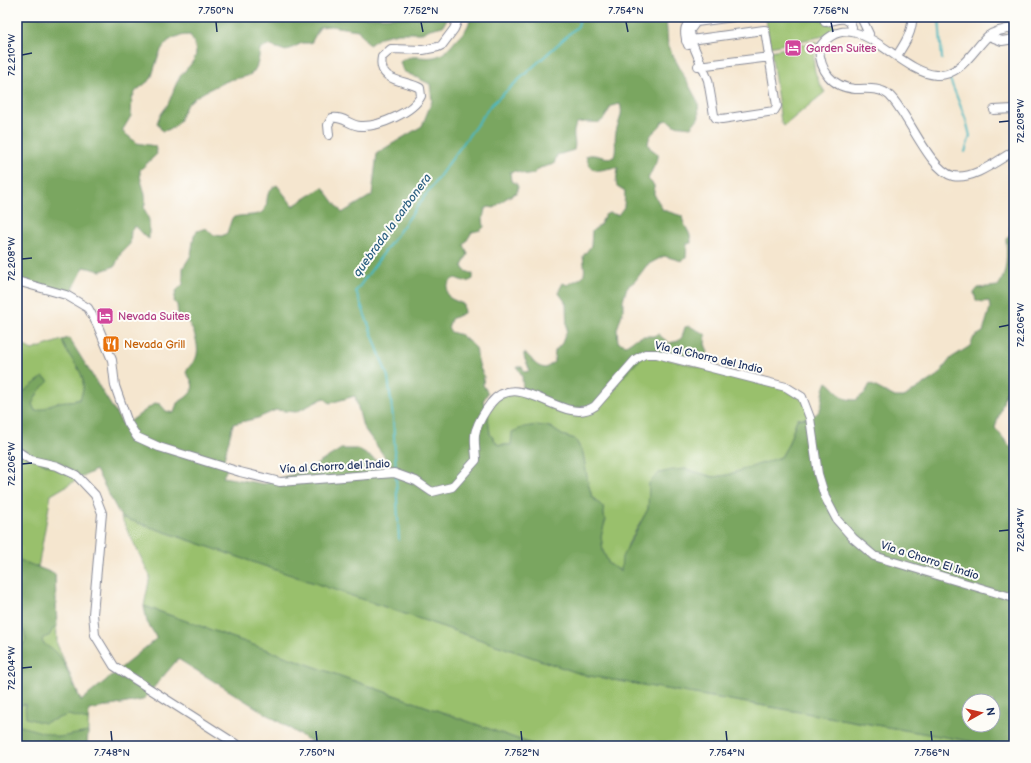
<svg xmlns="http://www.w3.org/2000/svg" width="1031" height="763" viewBox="0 0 1031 763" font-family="'Balsamiq Sans',sans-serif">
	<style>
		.green { fill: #99c06c; stroke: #5a7865 }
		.forest { fill: #7aa660; stroke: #4a6a5f; fill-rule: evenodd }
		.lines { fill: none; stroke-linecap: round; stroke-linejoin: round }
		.stream { stroke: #49b8c1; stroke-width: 2 }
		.minor-casing { stroke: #888a96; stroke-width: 10 }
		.minor { stroke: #fff; stroke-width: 8 }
		.ticks { fill: none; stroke: #1b2f5e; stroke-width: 1.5 }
		.labels { text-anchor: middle; stroke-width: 4; stroke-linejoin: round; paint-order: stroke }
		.hotel-label { font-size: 11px; fill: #b23c85; stroke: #fdfcf7; text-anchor: start }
		.food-label { font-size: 11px; fill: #c56008; stroke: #fdfcf7; text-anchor: start }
		.street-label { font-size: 11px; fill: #1b2f5e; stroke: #fdfcf7 }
		.water-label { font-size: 12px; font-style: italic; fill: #2b5f81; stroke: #fdfcf7 }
		.neatline { fill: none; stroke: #1b2f5e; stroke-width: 1.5 }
		.ticks-label { font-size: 10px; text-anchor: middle; fill: #1b2f5e }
	</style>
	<rect width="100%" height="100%" fill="#fdfcf7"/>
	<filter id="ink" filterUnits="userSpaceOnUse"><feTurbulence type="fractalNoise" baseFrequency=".025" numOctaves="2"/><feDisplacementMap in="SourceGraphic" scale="8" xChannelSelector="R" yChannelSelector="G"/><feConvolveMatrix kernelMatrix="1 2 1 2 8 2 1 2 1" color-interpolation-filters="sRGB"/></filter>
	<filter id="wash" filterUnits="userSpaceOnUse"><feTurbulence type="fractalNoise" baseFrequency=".012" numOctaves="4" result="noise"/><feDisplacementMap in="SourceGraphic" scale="16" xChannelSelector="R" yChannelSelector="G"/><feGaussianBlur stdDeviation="0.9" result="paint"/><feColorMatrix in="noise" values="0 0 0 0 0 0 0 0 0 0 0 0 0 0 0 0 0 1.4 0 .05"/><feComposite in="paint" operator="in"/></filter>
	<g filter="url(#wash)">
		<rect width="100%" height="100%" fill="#f5e6cf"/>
		<path class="green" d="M798,17H816L836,27L825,36L770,47L766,19Z
			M817,41C811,60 813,75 825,92L784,126L781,122L771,51Z
			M62,340C68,362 92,372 80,399C71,402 62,401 54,404C47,407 43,411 35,411L32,404L39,391L49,381L43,377L22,393L17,394V342L32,350Z
			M645,354L786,387L802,397L810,418L797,419L788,445L781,457L768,462L727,475L713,477L686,469L659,473L649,496L648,509L628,544L621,571L609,564L603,551L601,536L605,522L603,507L592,497L588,483L583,453L575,439L562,435L550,427L512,445H498L490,434L487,409L498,395L523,392Z
			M17,451L57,466L78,479L51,495L38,568L55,574L57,644L81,701L89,710L87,746H17Z
			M121,517L584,675L998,746H537L144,606L150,576Z"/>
		<path class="forest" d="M17,17H448L443,26L430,29L422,33H398L381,37L369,45L358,30L330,26L320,27L311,43H302L286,51L268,45L260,49C259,57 258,69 251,74C245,78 236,78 230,80C221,83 199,94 192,100C177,111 186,128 162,131L157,123C159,115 164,111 168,104C172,96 174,87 179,78C184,70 195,63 196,53C196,45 193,41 190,35C159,35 159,57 151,79L136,91L132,98L131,116L122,131L137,143L155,146L157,154L140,170C139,184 149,193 144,208L149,220V239C143,236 141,230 135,226L131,231L130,244L121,253L115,266L101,271L84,267L73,289L66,295L17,280Z
			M470,17H666L668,46L698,102L699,117L691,127L673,125L670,121L666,120L662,122C659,131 649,131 648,144L650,148L658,154V158L648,179L654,185V194L663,210L682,216C683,226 692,233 691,243L687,244L686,258L682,261L664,256L647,265L635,281L627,287L623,301V311L617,329L618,342L626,345L635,339L644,336H654L658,334L669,343L678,341L682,337L685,327L690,326C695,330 701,331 706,335L705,344L708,352L705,356L704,362L657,354H645L595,406L567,408L523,392L522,376L517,367H522L524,372L529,371C529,364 523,360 524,353C533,357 533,367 546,368L554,362L555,351L562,343L567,330L566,304L564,300L558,292L563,283L567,285C586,275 586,279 583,256L591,246L592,231L600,225L605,215L609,213L618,215L624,207L625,191L617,186L616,182L618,168C603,166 592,180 586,156C595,152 604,160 614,157C617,148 614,140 616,132C618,121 624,115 620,104L611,106C599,131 600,119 577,123C570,136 577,139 574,150L557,155L554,164L540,168L533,174L528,175L515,171L510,172L511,181L516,183L518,187L517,192L505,199L494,208L489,207L485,209L483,218L484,227L481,230L472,232L464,245L468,254L462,266L464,270L473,274V279C466,284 462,280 455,278C448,281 443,291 450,298C453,300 459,302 463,304L464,313L451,319L448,328L451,332L461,335L475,347L480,368L484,376L483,385L488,393L483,401L487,409L490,434L498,445H511L512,432L524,427L537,425L550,427L562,435L575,439L583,453L588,483L592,497L603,507L605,522L601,536L603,551L609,564L621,571L622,557L648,509L649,483L659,473L673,470L686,469L713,477L727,475L781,457L788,445L797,419C830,417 817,403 827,382C840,391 837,400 856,400L865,393L870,384L895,397H904L938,375L951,358L970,346L974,337L983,332L990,308L989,301L982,302L976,300L974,293L978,288L998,286C1008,273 1007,253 1006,238L1011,234L1010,227L1014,222V367L995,428L1014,451V746H998L584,675L121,517L96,470L78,479L17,451V394L22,393L43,377L49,381L39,391L32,404L35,411C45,410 51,403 60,402C67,400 73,402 80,399C92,372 68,362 62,340L69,338L122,423H128L155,403L160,404L166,411L174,413L177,403C191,395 199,388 186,373C188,366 193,364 196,358C200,349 195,333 190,325C188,321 182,319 178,315L177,305L174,301L176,291L183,284V268L191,255L194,235L197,231L206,228L213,235L222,236L227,233L232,218C240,214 251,217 261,213C272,204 261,193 277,185L293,206L323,187L342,213L372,195L377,153L422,126L432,101L430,84L403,71L400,62C410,53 422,59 434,57C445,55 451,46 458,38C464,32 470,26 470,17ZM355,396L363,427L395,471L357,449H341L311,468L264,484L223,477L228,467L223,463L233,424L258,418L276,410L296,412L324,398L330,403ZM969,701H993V725H969Z
			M17,559L55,574L57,627L53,629L49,636L43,638L42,642L58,654L64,663L81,701L157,638L147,622L144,606L537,746H318L178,659L143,700L89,710L88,720L68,715L44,723L26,718L25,704L17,706V649L21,648L26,640L24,631L17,627Z
			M17,725L59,737L88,732L87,746H17Z"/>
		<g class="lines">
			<path class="stream" d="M939,17L942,59
				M949,77L966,120L970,136L965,152
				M396,471L393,418L388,377L356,291L491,105L578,26L580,17
				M396,477L399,540"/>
		</g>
	</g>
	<g filter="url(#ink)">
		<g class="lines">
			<g class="minor-casing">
				<path id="minor" d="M861,17L869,34
					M825,22L843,18L850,22L852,27
					M1014,28C1005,29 995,31 988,36C973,50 960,77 936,75C897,72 854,0 819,48C820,70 831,87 855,89C866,89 881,87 890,96C907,112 930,171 953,176C973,180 997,161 1014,151
					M989,36L1002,41L1014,39
					M686,41L691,40L764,30H765L777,106L774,111L722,119L716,118L714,115L708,80L691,40L690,30L696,22L734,17
					M688,45C683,32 683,21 699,18
					M898,54C905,43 913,31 912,17
					M698,66L770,57
					M994,110L1014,109
					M329,135L328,125L332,118C344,116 350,126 361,126C379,127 413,112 421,96L420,88C405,80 377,82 382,57L391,49L423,50L438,47L442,45L454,29L459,17
					M17,281L66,295L88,308L97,324L112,360L115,386L128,423L137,437L159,447L240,472L280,482L394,473L416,481L432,492L452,487L476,460C476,451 473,438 476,430C479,421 485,411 491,403C521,367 563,428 595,406L636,359L645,354H657L786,387L802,397L810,418L818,474L825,497L837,520L853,538L874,556L1014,598
					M17,451L31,460L57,466L76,475L95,495L102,513L93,614L95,635L114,666L239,746"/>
			</g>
			<use href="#minor" class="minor"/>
		</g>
	</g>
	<path class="ticks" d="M216,22L217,32M421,22L423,32M626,22L628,32M831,22L833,32M22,55L32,53M999,122L1009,121M22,259L32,258M999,327L1009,325M22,464L32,463M999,531L1009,530M22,668L32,667M111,731L112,741M316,731L317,741M521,731L522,741M726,731L727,741M931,731L932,741"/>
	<defs>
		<g id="hotel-square" transform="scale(0.9)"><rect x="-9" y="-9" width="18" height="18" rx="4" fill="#d1479c" stroke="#fdfcf7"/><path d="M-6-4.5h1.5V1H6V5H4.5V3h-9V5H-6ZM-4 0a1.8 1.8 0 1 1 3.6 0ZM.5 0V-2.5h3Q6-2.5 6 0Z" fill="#fff"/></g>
		<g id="restaurant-square" transform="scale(0.9)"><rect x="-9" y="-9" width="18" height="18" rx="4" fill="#e8710a" stroke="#fdfcf7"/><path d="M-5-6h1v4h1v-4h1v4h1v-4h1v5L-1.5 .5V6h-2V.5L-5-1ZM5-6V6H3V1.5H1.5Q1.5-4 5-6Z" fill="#fff"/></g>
	</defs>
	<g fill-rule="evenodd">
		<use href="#hotel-square" x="793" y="48"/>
		<use href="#hotel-square" x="105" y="316"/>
		<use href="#restaurant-square" x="111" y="344"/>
	</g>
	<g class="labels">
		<g class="hotel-label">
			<text x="806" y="52">Garden Suites</text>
			<text x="118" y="320">Nevada Suites</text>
		</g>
		<g class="food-label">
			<text x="124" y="348">Nevada Grill</text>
		</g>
		<g class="street-label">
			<text transform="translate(709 357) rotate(13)" y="4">Vía al Chorro del Indio</text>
			<text transform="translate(335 466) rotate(-3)" y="4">Vía al Chorro del Indio</text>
			<text transform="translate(930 560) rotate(18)" y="4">Vía a Chorro El Indio</text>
		</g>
		<g class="water-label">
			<text transform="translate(392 225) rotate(-54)" y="4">quebrada la carbonera</text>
		</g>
	</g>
	<rect width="1031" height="763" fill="none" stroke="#fdfcf7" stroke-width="44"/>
	<g transform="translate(981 713) rotate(82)"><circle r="19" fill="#fdfcf7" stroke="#a3aaba"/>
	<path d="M0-3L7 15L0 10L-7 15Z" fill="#c8321e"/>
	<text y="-6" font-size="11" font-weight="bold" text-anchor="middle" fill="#1b2f5e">N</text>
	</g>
	<rect x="22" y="22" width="987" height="719" class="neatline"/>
	<g class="ticks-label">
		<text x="216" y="14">7.750°N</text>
		<text x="421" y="14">7.752°N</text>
		<text x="626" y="14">7.754°N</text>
		<text x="831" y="14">7.756°N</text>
		<text transform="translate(11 55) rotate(-90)" y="4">72.210°W</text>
		<text transform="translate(1020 121) rotate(-90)" y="4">72.208°W</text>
		<text transform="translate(11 259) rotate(-90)" y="4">72.208°W</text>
		<text transform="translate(1020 325) rotate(-90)" y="4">72.206°W</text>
		<text transform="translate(11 464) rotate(-90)" y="4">72.206°W</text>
		<text transform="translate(1020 530) rotate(-90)" y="4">72.204°W</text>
		<text transform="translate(11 668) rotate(-90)" y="4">72.204°W</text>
		<text x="112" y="756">7.748°N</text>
		<text x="317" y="756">7.750°N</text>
		<text x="522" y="756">7.752°N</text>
		<text x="727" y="756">7.754°N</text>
		<text x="932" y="756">7.756°N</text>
	</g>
</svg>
